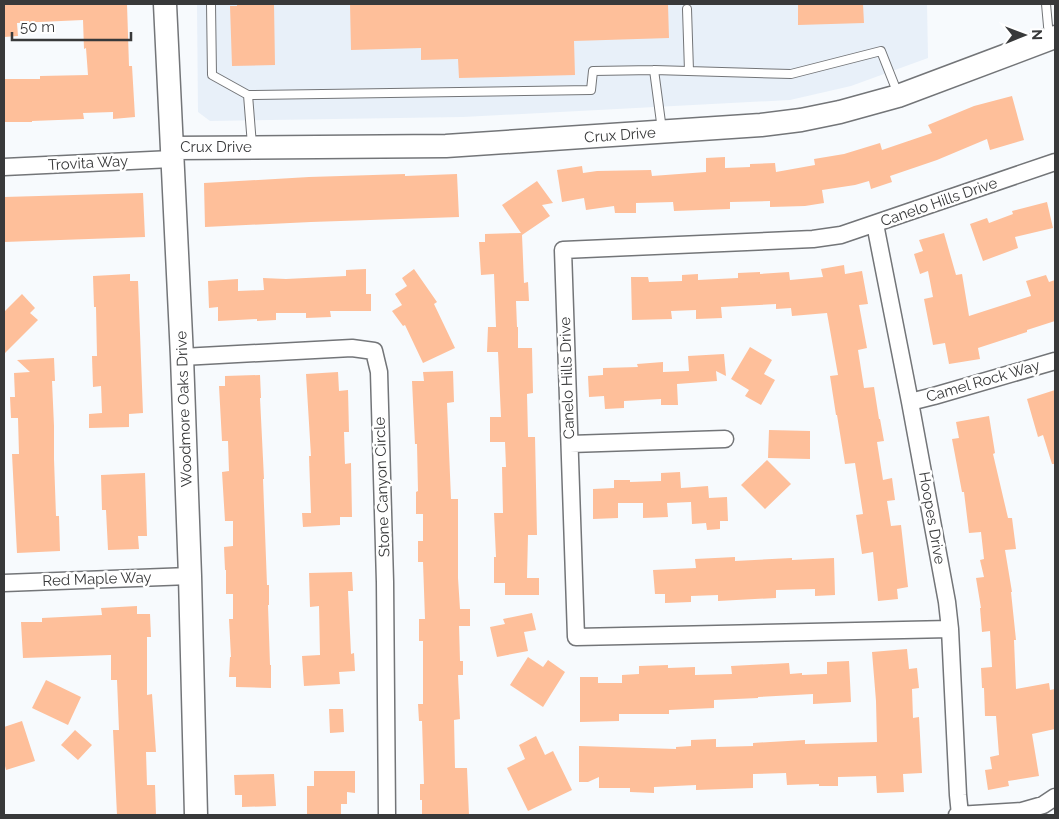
<svg xmlns="http://www.w3.org/2000/svg" width="1059" height="819" viewBox="0 0 1059 819" font-family="Raleway,sans-serif">
	<style>
		.built { fill: #e8f0f9 }
		.building { fill: #febf9a }
		.lines { fill: none; stroke-linecap: round; stroke-linejoin: round }
		.lane-casing { stroke: #737578; stroke-width: 10 }
		.street-casing { stroke: #737578; stroke-width: 19 }
		.secondary-casing { stroke: #737578; stroke-width: 25 }
		.lane { stroke: #fff; stroke-width: 8 }
		.street { stroke: #fff; stroke-width: 16 }
		.secondary { stroke: #fff; stroke-width: 22 }
		.labels { text-anchor: middle; stroke-width: 5; stroke-linejoin: round; paint-order: stroke }
		.street-label { font-size: 15px; fill: #38393a; stroke: #fff }
	</style>
	<rect width="100%" height="100%" fill="#f7fafd"/>
	<path class="built" d="M197,4H927L928,58L851,86L790,100L463,117L210,121L198,112Z"/>
	<path class="building" d="M4,4H66V5L127,4L129,66H132L135,117L113,119V112L83,113L84,119L32,121V122H4V79H40V76L88,75L86,48L84,49L83,20L17,23L18,36L4,37Z
		M237,4H274L275,65L232,66L230,6H237Z
		M350,4H668L669,38L574,41L575,75L459,78L458,59L421,60V48L351,50Z
		M798,4H863L864,23L798,25Z
		M1012,96L1024,140L990,150L987,139L937,160L890,176L892,182L871,189L869,181L855,185L822,190L824,203L805,206L770,207V201L730,202V209L674,211L673,202L636,203V213H615L614,206L586,210L584,198L562,202L557,170L582,166L583,173L597,171L651,170L652,176L706,172V158L725,157V168L750,167V164L775,163L776,172L815,165L814,159L844,154L880,143L882,150L932,133L928,125L974,106Z
		M405,174V176L457,174L459,217L311,222L205,227L204,183L309,177Z
		M537,181L553,203L542,205L550,216L522,235L524,283L528,282L529,301H516L517,327H518V348H532L533,393L527,394L528,437H535L537,535H528L527,578H539V595H505V583H494V557H496L494,513H503L502,467H506L505,442H490V417H501L498,352H487L488,327H496L494,274L481,275L479,242H485V234L521,233L502,205Z
		M143,193L145,237L4,242V197Z
		M1047,202L1053,228L1015,237L1018,248L983,261L970,224L987,218L989,223L1013,214L1012,211Z
		M944,233L956,275L962,274L969,316L1031,296L1026,281L1046,275L1049,282L1055,280V321L1027,330V332L978,348L980,359L949,364L945,343L933,345L924,299L933,297L928,271L920,274L914,254L923,251L919,240Z
		M844,265L845,274L862,271L868,304L859,305L867,348L858,350L864,388L874,387L879,419H880L884,441L877,442L883,480L892,478L895,500L887,501L891,526L901,525L908,587L897,589L898,599L878,601L873,552L862,554L856,515L863,514L855,463L845,464L837,415H836L830,376L838,375L827,313L792,316L791,308L776,309V304L721,307L722,318L696,319V310L671,311L672,319L632,320L631,277H648L649,282L682,281V275L698,274V280L738,278V273L760,272V274L789,272L790,280L823,277L821,269Z
		M366,269V294H371V311H330L331,317L306,318V313H276V320L257,321V319L218,321V307L209,308L208,281L238,279V291L264,290L263,278L286,279L346,276V270Z
		M414,269L437,302L434,304L455,348L423,363L405,325L403,326L392,311L402,305L395,294L407,286L402,278Z
		M130,274V281H138L143,413L129,414V427L89,428V414L102,413L101,386L93,387L92,356H97L96,307H94L93,276Z
		M22,294L35,308L30,313L38,320L4,354V312Z
		M750,347L772,360L764,374L775,380L761,405L745,396L749,390L731,379Z
		M724,354L726,376L716,371L717,381L677,384L678,405H661V399L624,401V408L605,409L604,396L589,397L588,376L603,375V368L638,367L637,364L663,362V372L689,371L688,356Z
		M54,358L55,381H52L54,426V459L56,516H59L60,551L17,553L12,454H19L18,418H11L10,397H15L14,373L30,372L17,360Z
		M453,371L454,402L447,403L451,499H458V578L460,609H470V626H459L460,661H463V675H458L460,719L454,720L455,768H467L469,815H422V800H420V784H424L422,721H419L418,704H423V641H419V619H425L423,562H418V541H423V514H416V492L418,491L417,444H415L412,381H424L423,372Z
		M338,372L339,391L348,390L349,432H344L345,464L351,463L352,517H340V525L303,527L302,513H311L309,456H311L306,374Z
		M260,375L261,398H260L264,479H263L267,585H269V605H268L270,665H271V688L236,687V677H229L230,657H231L229,619H233V594H226V570H225L224,547L233,546V521H225L222,472L229,471L228,441H222L219,386H225V376Z
		M1055,390V464H1052L1043,435L1038,437L1027,399Z
		M989,416L995,453L993,454L1008,518H1012L1016,549L1005,550L1012,592H1011L1016,640H1014L1016,689L1049,683L1050,690L1055,689V729L1032,734L1039,776L1008,781L1009,786L988,790L985,770L992,769L990,757L999,755L996,716H985L984,688H982L981,668L992,667L990,631L982,632L980,608H981L976,578L984,577L980,560L984,559L981,532L969,533L964,492H962L952,439L959,438L956,422Z
		M769,430L810,431V459L768,458Z
		M767,460L791,484L765,509L741,485Z
		M680,472L681,488L708,486L709,498L727,497L728,521H720V529L707,530L706,523L692,524L691,502L667,503L668,517L643,518V503H618V518L593,519V489L614,488V480H630V482L661,481V473Z
		M145,473L147,536H138L139,549L108,550L106,510H102L101,475Z
		M735,557V561L792,558V560L834,558L835,595L815,596V589L776,590V598L718,601V595L691,596V602L665,603V594H655L653,570L696,568L695,559Z
		M352,572L353,591H348L351,654L354,653L355,671L339,672L340,684L304,686L302,656L320,655L319,606L310,607L309,573Z
		M137,606V614H150L151,637H147V695L152,694L156,752H146L147,785H155L156,815H117L113,730H119L117,680H111V655L23,658L21,622H42V618L102,615L101,608Z
		M532,613L536,630L524,632L528,651L497,657L490,627L505,624L503,619Z
		M907,649L909,669L917,668L919,688L912,689L913,718L919,717L922,773L903,774L904,792L877,793L876,776L838,777V786H819V784L787,785L786,773L753,774V788L696,790V785L654,787V793L630,792V788H599V777L588,782H579V746L676,749V747L691,746V740L716,739V747L753,746V743L805,740V744L877,742L876,701L872,652Z
		M528,657L543,667L548,660L565,672L543,707L510,685Z
		M849,661L851,702L813,704V694L758,697V698L714,700V708L669,710V714H619V721L580,722V677H598V683H622V675L639,674V666L668,665V668L695,667V675L732,674L731,666L789,663L790,674L802,673V675L827,674V662Z
		M46,680L81,697L68,725L32,708Z
		M329,709H343L344,732L330,733Z
		M22,721L35,761L6,770L4,762V727Z
		M75,730L92,745L78,760L61,745Z
		M536,736L545,755L553,751L572,790L528,811L507,768L525,759L519,745Z
		M314,771H355V793L347,792V804H341V815H307V786H314Z
		M274,774L276,806L242,807V795H235L234,775Z"/>
	<g class="lines">
		<g class="lane-casing">
			<path id="lane" d="M211,4L212,75L248,95
				M1046,4L1049,37
				M687,9L689,71
				M662,130L654,70L791,74L881,51L898,94
				M252,145L248,95L591,90L593,71L654,70"/>
		</g>
		<g class="street-casing">
			<path id="street" d="M4,167L172,159
				M875,224L910,402L947,602L950,629L958,795L960,815
				M182,357L352,348L374,351L379,372L385,582L387,815
				M910,402L934,396L1055,361
				M570,444L725,439
				M4,583L190,576
				M950,629L576,637L563,250L813,239L841,235L1055,162
				M957,815L1022,811L1043,805L1055,797"/>
		</g>
		<g class="secondary-casing">
			<path id="secondary" d="M165,4L182,357L190,576L196,815
				M172,148L446,146L761,125L801,120L840,112L898,96L1055,37"/>
		</g>
		<use href="#lane" class="lane"/>
		<use href="#street" class="street"/>
		<use href="#secondary" class="secondary"/>
	</g>
	<g class="labels">
		<g class="street-label">
			<text transform="translate(620 135) rotate(-4)" y="5">Crux Drive</text>
			<text x="216" y="152">Crux Drive</text>
			<text transform="translate(88 163) rotate(-3)" y="5">Trovita Way</text>
			<text transform="translate(939 202) rotate(-19)" y="5">Canelo Hills Drive</text>
			<text transform="translate(567 378) rotate(-92)" y="5">Canelo Hills Drive</text>
			<text transform="translate(983 381) rotate(-16)" y="5">Camel Rock Way</text>
			<text transform="translate(184 409) rotate(-92)" y="5">Woodmore Oaks Drive</text>
			<text transform="translate(382 487) rotate(-92)" y="5">Stone Canyon Circle</text>
			<text transform="translate(932 518) rotate(80)" y="5">Hoopes Drive</text>
			<text transform="translate(97 579) rotate(-2)" y="5">Red Maple Way</text>
		</g>
	</g>
	<rect width="1059" height="819" fill="none" stroke="#38393a" stroke-width="10"/>
	<g transform="translate(1024 35) rotate(89)" stroke="#ffffff" stroke-width="4" paint-order="stroke">
	<path d="M0-4L9 19L0 12L-9 19Z" fill="#38393a"/>
	<text y="-8" font-size="14" font-weight="bold" text-anchor="middle" fill="#38393a">N</text>
	</g>
	<path d="M12 32v8h119v-8" fill="none" stroke="#38393a" stroke-width="2.5"/>
	<text x="20" y="32" font-size="15" fill="#38393a" stroke="#ffffff" stroke-width="4" paint-order="stroke">50 m</text>
</svg>
